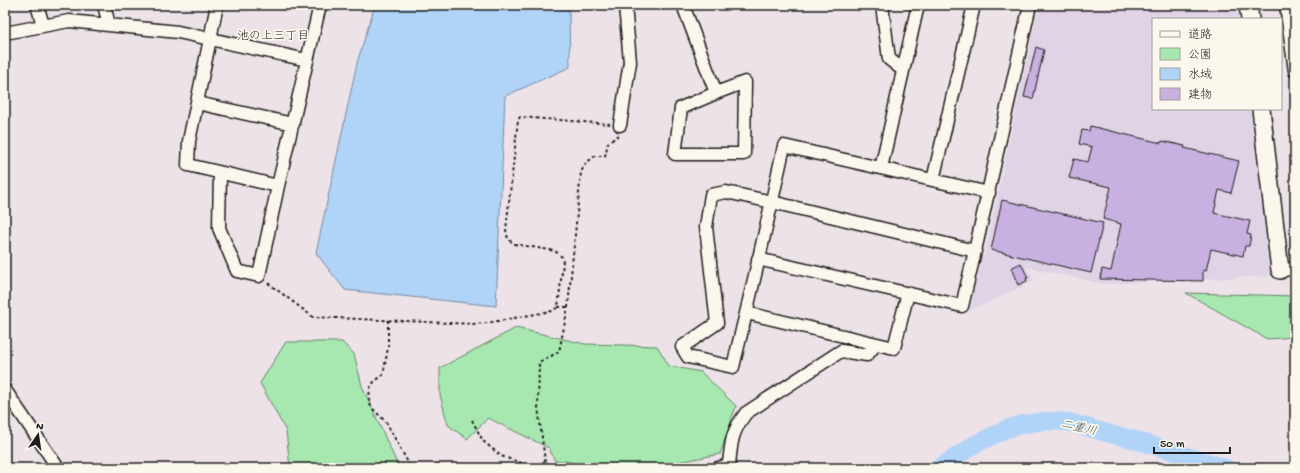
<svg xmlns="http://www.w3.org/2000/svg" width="1300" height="473" viewBox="0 0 1300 473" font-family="'Gochi Hand','Klee One',sans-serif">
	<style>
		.built { fill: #e1d3e6 }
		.green { fill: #a7e8b1; stroke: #628266 }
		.water { fill: #b0d3f8; stroke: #758aa0 }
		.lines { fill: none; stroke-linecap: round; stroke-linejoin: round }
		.river { stroke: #b0d3f8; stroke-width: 18 }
		.building { fill: #c8b1e0; stroke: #1c1c1c }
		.street-casing { stroke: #1c1c1c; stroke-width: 15 }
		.secondary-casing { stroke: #1c1c1c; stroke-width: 20 }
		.path { stroke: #1c1c1c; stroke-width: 2; stroke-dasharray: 3 3; stroke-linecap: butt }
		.street { stroke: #fbf7ec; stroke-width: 12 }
		.secondary { stroke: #fbf7ec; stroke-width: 17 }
		.labels { text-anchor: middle; stroke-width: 3.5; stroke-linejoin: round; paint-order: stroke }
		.neighbourhood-label { font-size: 12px; fill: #1c1c1c; stroke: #fbf7ec }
		.water-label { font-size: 12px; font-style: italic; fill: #48535e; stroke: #fbf7ec }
	</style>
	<rect width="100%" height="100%" fill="#ece2e8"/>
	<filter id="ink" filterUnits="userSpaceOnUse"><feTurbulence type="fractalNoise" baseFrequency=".025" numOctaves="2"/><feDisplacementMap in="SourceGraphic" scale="8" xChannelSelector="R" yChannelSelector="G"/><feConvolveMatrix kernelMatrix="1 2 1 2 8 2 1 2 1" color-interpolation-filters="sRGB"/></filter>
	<g filter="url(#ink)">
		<path class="built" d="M1039,5H1237L1239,19H1153V109H1250L1270,276L1104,284L1026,267L1034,281L969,311L981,257H984Z"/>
		<path class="green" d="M1186,293L1295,296V337L1267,339Z
			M516,328L585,344L657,346L669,366L701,372L736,406L720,454L679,462L660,468H593L566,461H555L549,448L488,418L467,439L448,425L440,395V368Z
			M286,342H342L354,354L362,386L399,468H290L286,431L260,383Z"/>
		<path class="water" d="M375,5H555L569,10L570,67L505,96L496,306L345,290L316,253L357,63Z"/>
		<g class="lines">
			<path class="river" d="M939,468L972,446L1006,429L1023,424L1046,421L1069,422L1110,434L1132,439L1226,468"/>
		</g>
		<path class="building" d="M1036,47L1044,50L1033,99L1024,97Z
			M1090,126L1161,143L1162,141L1185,146L1184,148L1239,161L1231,193L1219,190L1214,213L1250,221L1247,234L1251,235L1249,246H1245L1243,256L1211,249L1206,271L1203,270V281L1100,279L1102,269L1111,271L1121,224L1103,219L1111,187L1069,178L1074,159L1088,162L1092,147L1079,144L1082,130L1089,131Z
			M1002,200L1103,223L1091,273L991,250Z
			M1021,263L1028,278H1026L1027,281L1018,285L1011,268Z"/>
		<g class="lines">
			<g class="street-casing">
				<path id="street" d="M37,5L43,25
					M104,5L109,25
					M217,5L189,141L188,165L278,186
					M683,5L716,93
					M882,5L889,59L903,70
					M1286,5L1295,71
					M5,33L69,21L178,32L307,60
					M745,82L744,154H675L681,108L716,93Z
					M197,103L293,124
					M620,125L630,62L625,5
					M881,168L918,5
					M220,173L219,228L237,271L259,276L278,186L320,5
					M933,180L974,5
					M989,193L784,146C768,220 751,294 733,367L688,357L682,347L717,323L706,227L711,195L726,192L772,202L975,251L1030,5
					M758,259L962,306L975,251
					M1280,270L1295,269
					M747,313L894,348L908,293
					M5,390L58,468
					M718,468L729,465C731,442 732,431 746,413L841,351L867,355L876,344"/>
			</g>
			<g class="secondary-casing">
				<path id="secondary" d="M1248,5L1250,19
					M1261,109L1280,270"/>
			</g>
			<path class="path" d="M268,283L313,317L473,324L487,323L552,311L558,307L563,263L562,257L555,251L514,244L508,239L506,230L518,120L520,117L610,124
				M558,307H568
				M388,320V348L383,375L374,382L370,388L369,398L371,407L386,422L411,468
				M472,420L483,441L501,456L536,468
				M543,468L545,461L538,407L539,362L559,352L568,307L581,172L586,163L595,156H605L608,143L619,135"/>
			<use href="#street" class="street"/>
			<use href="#secondary" class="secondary"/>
		</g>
	</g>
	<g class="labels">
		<g class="neighbourhood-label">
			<text x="273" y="39">池の上三丁目</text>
		</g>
		<g class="water-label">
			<text transform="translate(1079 427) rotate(13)" y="4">二重川</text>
		</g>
	</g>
	<rect width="1300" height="473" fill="none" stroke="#fbf7ec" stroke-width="20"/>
	<rect x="10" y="10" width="1280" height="453" fill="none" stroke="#1c1c1c" stroke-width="1.5" filter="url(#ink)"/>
	<rect x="1152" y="18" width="130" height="92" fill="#fbf7ec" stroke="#a29f99"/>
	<rect x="1160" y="31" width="20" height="6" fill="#fbf7ec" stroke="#a29f99"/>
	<text x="1188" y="38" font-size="12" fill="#1c1c1c">道路</text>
	<rect x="1160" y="48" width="20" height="12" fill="#a7e8b1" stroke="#a29f99"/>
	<text x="1188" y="58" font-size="12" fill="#1c1c1c">公園</text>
	<rect x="1160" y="68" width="20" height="12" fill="#b0d3f8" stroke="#a29f99"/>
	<text x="1188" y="78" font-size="12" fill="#1c1c1c">水域</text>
	<rect x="1160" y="88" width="20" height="12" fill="#c8b1e0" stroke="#a29f99"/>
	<text x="1188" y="98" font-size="12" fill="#1c1c1c">建物</text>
	<g transform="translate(38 435) rotate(13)" stroke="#fbf7ec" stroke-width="3" paint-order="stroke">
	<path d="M0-3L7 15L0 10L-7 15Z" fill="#1c1c1c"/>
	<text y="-6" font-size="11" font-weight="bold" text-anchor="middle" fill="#1c1c1c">N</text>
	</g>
	<path d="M1154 447v6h76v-6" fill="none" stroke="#1c1c1c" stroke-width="2"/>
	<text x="1160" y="447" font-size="12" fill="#1c1c1c" stroke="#fbf7ec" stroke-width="3" paint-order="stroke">50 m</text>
</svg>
